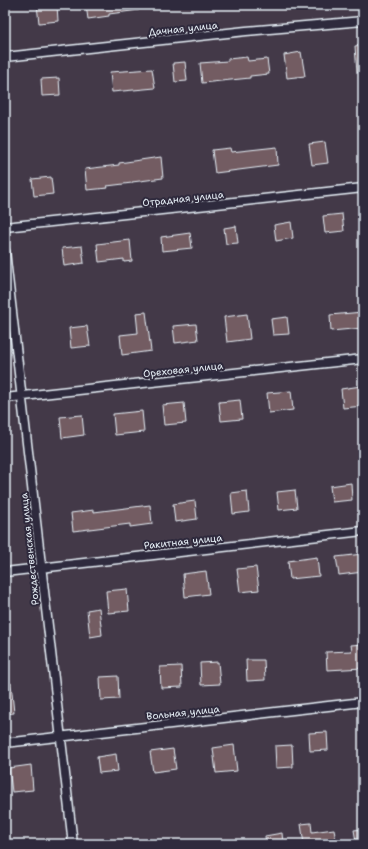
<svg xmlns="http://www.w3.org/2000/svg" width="368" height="849" viewBox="0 0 368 849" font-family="'Shantell Sans',sans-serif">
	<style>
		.building { fill: #735c62; stroke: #e8f1f8 }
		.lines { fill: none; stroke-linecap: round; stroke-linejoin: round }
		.street-casing { stroke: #e8f1f8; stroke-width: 11 }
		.street { stroke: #2f2a3d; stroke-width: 8 }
		.labels { text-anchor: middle; stroke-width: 4; stroke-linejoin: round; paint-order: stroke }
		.street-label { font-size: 10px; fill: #e8f1f8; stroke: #2f2a3d }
	</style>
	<rect width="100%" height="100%" fill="#433948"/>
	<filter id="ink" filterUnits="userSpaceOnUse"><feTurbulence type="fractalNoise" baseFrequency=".025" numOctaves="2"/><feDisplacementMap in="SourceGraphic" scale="8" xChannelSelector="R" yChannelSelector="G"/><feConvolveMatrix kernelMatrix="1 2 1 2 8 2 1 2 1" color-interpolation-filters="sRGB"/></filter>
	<g filter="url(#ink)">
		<path class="building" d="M37,5H57L58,21L39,23Z
			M86,5H139V10L109,14V16L88,19Z
			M363,45V72L357,73L355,46Z
			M301,52L305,76L287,78L284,55Z
			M247,57L248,61L267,59L269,74L250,76V78L202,83L200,63L228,61V59Z
			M185,62L187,81L175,82L173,63Z
			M152,69L155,88L112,92L110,72Z
			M59,78L60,95L42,96L41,79Z
			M325,142L328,163L312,165L309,144Z
			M277,147L278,165L215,173L212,150L230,148L231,152Z
			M161,157L163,178L132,182V183L107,186L108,188L87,190L85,169L119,165V163Z
			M51,177L53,194L34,196L32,179Z
			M342,214L344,231L325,233L323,216Z
			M291,222L293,238L276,241L274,225Z
			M236,226L238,243L226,244L224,228Z
			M190,233L192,248L162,251L161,237Z
			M130,240L132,261L124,262V259L99,262L97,244Z
			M82,246L84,263L64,266L62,248Z
			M146,312L151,351L122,355L120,335L138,333L136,313Z
			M363,312V328L331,331L330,315Z
			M247,314L250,339L227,342L224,317Z
			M287,317L289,334L273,335L271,319Z
			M196,324L198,340L175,343L173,326Z
			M87,326L90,346L71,348L69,328Z
			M361,386L363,406L343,408L341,389Z
			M291,391L293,410L269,413L267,393Z
			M240,400L242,419L221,421L219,402Z
			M184,403L186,423L164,425L162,405Z
			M142,411L144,432L115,435L113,414Z
			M82,415L84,435L62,438L60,417Z
			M351,483L352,500L332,502L330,486Z
			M295,490L297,508L279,510L277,492Z
			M247,491L249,512L233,514L231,493Z
			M195,501L197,519L175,522L173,504Z
			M150,505L152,524L130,527V524L73,531L71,513L94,510V512Z
			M363,554V572L339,575L336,557Z
			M317,557L319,576L290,579L288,561Z
			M256,567L259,590L240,592L237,569Z
			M206,571L209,594L185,597L183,574Z
			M127,589L129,611L108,613L106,591Z
			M99,608L102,635L90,637L87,610Z
			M363,644V668L327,670L326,652L352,651L351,645Z
			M246,660H264L265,680L247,681Z
			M218,662L220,684L201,685L200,663Z
			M181,666L182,687L161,688L160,667Z
			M118,676L119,699L101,700L100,677Z
			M5,683H11L14,713L5,714Z
			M327,732L328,750L310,751L309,733Z
			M234,745L237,771L216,773L213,748Z
			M292,745L293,767L276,768L275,746Z
			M173,749L176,769L153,772L150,752Z
			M116,754L118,771L99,773L97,757Z
			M31,765L33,790L12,792L9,768Z
			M311,823L312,832L334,829L336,842L304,844L301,824Z
			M363,829V841H356L354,830Z
			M282,833L283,844H266L265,836Z"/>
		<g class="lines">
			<g class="street-casing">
				<path id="street" d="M5,57L246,31L363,21
					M5,227L363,188
					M5,251L73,844
					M5,398L363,359
					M5,572L363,531
					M5,743L363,702"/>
			</g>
			<use href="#street" class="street"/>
		</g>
	</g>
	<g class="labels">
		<g class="street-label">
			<text transform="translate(183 28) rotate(-6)" y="4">Дачная улица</text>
			<text transform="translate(183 198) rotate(-6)" y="4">Отрадная улица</text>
			<text transform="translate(183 369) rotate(-6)" y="4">Ореховая улица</text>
			<text transform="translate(183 541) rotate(-6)" y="4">Ракитная улица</text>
			<text transform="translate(29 549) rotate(-96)" y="4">Рождественская улица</text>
			<text transform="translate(183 712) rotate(-6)" y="4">Вольная улица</text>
		</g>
	</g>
	<rect width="368" height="849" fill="none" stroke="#2f2a3d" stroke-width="20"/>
	<rect x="10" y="10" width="348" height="829" fill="none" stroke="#e8f1f8" stroke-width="1.5" filter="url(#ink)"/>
</svg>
